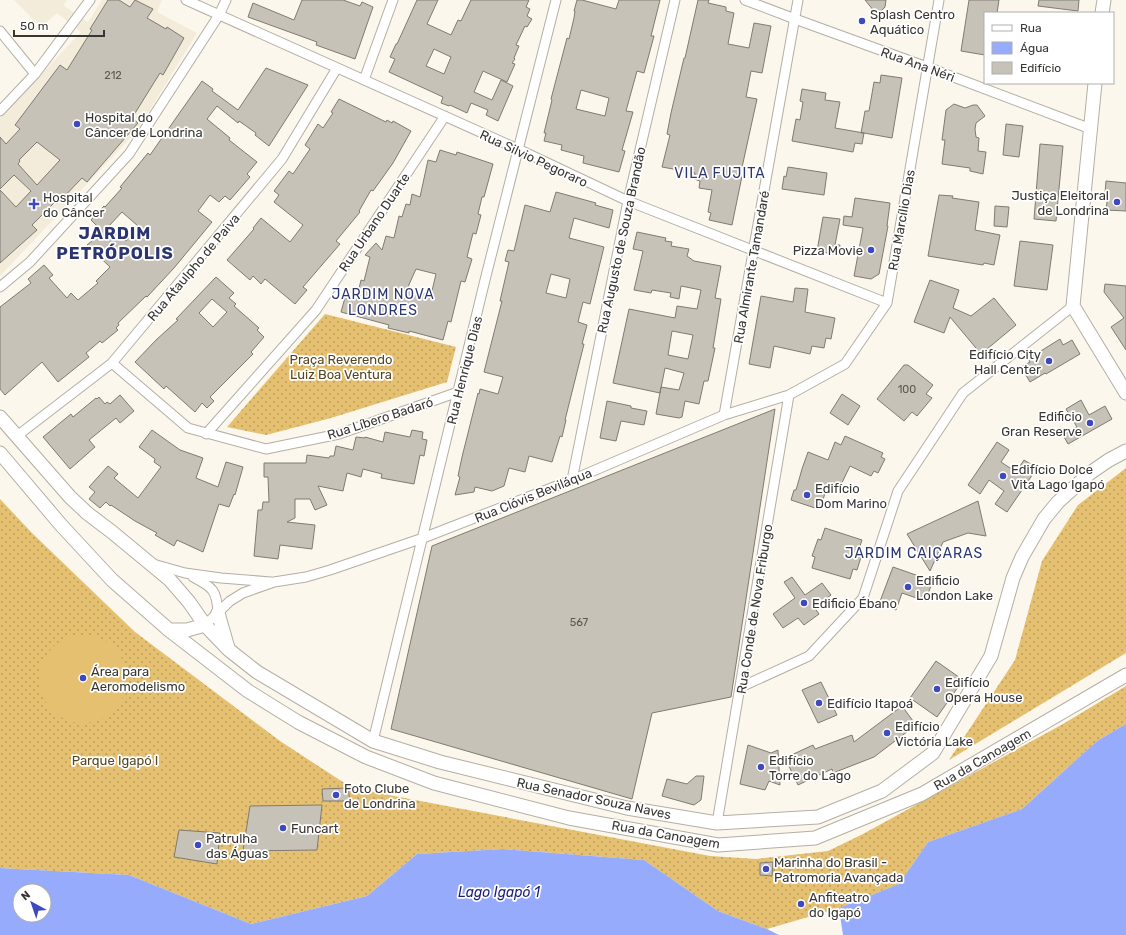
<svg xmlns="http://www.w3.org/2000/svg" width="1126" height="935" viewBox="0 0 1126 935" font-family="Rubik,sans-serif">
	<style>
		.built { fill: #f4ecda }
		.grass { fill: url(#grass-dots) }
		.pitch { fill: #e5c070 }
		.water { fill: #97abfc; fill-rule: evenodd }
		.building { fill: #c7c2b7; stroke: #7f7b71; fill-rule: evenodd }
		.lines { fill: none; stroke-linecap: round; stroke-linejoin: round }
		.street-casing { stroke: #b4afa4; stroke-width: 11 }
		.secondary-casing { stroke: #b4afa4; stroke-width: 15 }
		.street { stroke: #fff; stroke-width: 9 }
		.secondary { stroke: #fff; stroke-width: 13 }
		.poi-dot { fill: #3d49bd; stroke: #fff; stroke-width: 1.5 }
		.labels { text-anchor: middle; stroke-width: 3.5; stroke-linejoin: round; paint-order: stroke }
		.number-label { font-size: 11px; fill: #5c5953 }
		.poi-label { font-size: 13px; fill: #383632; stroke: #fff; text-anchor: start }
		.street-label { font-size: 13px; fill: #383632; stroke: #fff }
		.park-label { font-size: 13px; fill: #574620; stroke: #fff }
		.neighbourhood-label { font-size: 14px; letter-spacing: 1px; fill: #2b356f; stroke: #fff }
		.water-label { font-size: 14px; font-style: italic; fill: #1c1d78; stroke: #fff }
		.district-label { font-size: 17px; font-weight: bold; letter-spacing: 1px; fill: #2b356f; stroke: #fff }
	</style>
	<defs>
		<pattern id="grass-dots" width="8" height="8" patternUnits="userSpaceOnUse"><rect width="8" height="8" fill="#e5c070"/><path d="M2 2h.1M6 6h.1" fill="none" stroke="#bb9d5d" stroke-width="1.8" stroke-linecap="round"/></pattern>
	</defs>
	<rect width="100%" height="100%" fill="#fcf7ec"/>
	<path class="built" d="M14,0H67L63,5L88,22L102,0H162L157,12L197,33L137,131L0,276V118L81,32L57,13L41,27Z"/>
	<path class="grass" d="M325,314L456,347L447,382L331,418L266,435L227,427Z
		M1126,468V653L949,760L1015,660L1042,561L1078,505Z
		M0,499L32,533L135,632L280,741L352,788L710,856L756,859L828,851L863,834L1063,724L1126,686V724L1097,741L1022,809L928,842L899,884L839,908L767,929L718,911L644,860L503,849L417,854L367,896L251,924L129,875L0,868Z"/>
	<path class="pitch" d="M39 679a44 44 0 1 1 88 0a44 44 0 1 1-88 0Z"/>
	<path class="water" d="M1126,724V935H843L839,908L899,884L928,842L1022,809L1097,741Z
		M503,849L644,860L718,911L767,929L779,935H0V868L129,875L251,924L367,896L417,854ZM20,891H44V915H20Z"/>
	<path class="building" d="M108,0H119L130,7L135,0L153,9L147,18L166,29L167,27L184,38L163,75L160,73L132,118L138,123L87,182L82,178L57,204L55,202L32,225L37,230L0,263V190L16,207L31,191L14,175L0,189V137L6,144L20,129L15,125L60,65L67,70L92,30L90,29ZM37,142L60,160L37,185L18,164L20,161L19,160Z
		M302,0H343L360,6L362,2L373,7L355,59L316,45L317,42L248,17L253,3L294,20Z
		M417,0H438L427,24L451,35L458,20L461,21L471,0H529L526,7L530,9L527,16L532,19L527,27L525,26L516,45L519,46L514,58L515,59L512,63L515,64L507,82L483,71L474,92L492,100L501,80L513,86L498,121L486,115L488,110L471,103L467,113L450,105L449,106L441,103L443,97L389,72L395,59L390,57L396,44H397ZM434,49L451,57L444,74L426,66Z
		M577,0H582L616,9L619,0H660L651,36H654L644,73L637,71L626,111L633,112L622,150L625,151L619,172L583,163L584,156L561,150L562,145L544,141L546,133H544L552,100L551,99L567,38L569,39L574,18L575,11H574ZM581,90L609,98L605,116L576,109Z
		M698,0H709L708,3L726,7V11L734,13L728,44L749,48L754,23L771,26L762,73L751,71L746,97L757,99L741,172H743L741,181L732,225L709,220L711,213L708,212L712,190L699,188L700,181L694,179L695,173L662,167L670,135L667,134L671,113L684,58H685Z
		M865,0H886L885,7L881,11H874Z
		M969,0H999L997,13H985V55L961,51Z
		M1039,0H1079L1078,11L1038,6Z
		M266,68L308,85L269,146L255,135L256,133L239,121L238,123L217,106L207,119L230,138L229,140L257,162L247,174L250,177L230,200L225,196L219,202L210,195L198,211L212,222L174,268L147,297L146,296L118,323L119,325L116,328L118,330L102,343L100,341L86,353L89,357L58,382L42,362L5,395L0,389V307L31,283L28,279L44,265L53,275L49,278L67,298L71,293L78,300L98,283L96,281L110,267L87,245L93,240L91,238L100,229L91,220L104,206L105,207L122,188L120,187L148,153L150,155L202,81L213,89L212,91L238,110ZM122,212L138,226L126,241L108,227Z
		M881,75L902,78L892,138L864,133L862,144L855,143L853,152L792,141L796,119L800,120L803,102L800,101L802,89L826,93L825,100L840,102L835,128L864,133H861L865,111H869L874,82L880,83Z
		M339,99L386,122L387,120L392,123L393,121L411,131L393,163L373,191L371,190L359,211L360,212L336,241L340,244L303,287L307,290L295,304L265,279L261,284L253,276L250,280L227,260L254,229L253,228L261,218L290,242L303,225L274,202L279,195L274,191L289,171L293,174L310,149L305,145L318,124L323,128L333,113L331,112Z
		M954,104L965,108L973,105H977L985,116L976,123L975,129L976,137L979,138L978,151L986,152L983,174L970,171V168L942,164L945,140H942L946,110Z
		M1006,124L1023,126L1019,157L1003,155Z
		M1040,144L1063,146L1056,221L1034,219Z
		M440,150L456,155L457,152L493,164L484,197H482L478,214L481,215L476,234L473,233L467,257L472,259L465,282L461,281L451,322L448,321L443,340L409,331V333L388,328L389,325L341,312L346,294L357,297L361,280L364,281L370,257L365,255L376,243L382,250L386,236L394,238L399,216L402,217L406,204L410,205L412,194L420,197L428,160L436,162ZM416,269L436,274L431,295L407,289Z
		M788,167L827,173L824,195L782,189L784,176L786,177Z
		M1106,181L1126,183V211L1106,210L1108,194L1105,193Z
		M556,192L596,203L595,205L613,210L609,228L574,218L569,238L604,247L590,304L583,302L578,322L587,325L582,344H584L565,420H566L562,437L560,436L552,462L529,456L525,472L509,468L504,486L492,491L475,487L474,492L455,495L460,477L458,476L462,457L478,393L479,394L480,389L498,394L503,377L484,372L502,301H500L509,262L505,261L508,250L514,251L525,205L550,212ZM551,274L570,279L566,298L546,293Z
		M939,195L953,196L952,198L979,202L975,230L1000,235L994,265L984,263L983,265L928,256Z
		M855,198L890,203L887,226H888L879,274L871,279L854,276L863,228L843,225L844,216L852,217Z
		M995,206L1009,207L1007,227L994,226Z
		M823,217L840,219L835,245H840L839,255L817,251Z
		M637,232L666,238L665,241L672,242L671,246L689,249L687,256L694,261L721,266L715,298L721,299L713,348H715L708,381H704L699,404L685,401L682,417L679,418L656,414L661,387L679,390L684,373L665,368L660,393L613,383L629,309L675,318L677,306L697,309L701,290L681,286L679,299L670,297L671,293L652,290L651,293L634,290L643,251L633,249ZM672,331L693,335L688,359L668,355Z
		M1020,241L1053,245L1047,290L1014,286Z
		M216,277L234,293L229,298L236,304L234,306L259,328L257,330L264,337L251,352L253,354L210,397L214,401L207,408L202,403L195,412L166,386L164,389L135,362L156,340L178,320L176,319ZM212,299L227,312L213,327L199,313Z
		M930,280L959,290L953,308L971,316L994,298L1016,325L981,354L950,317L944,333L914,322Z
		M1105,284L1126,286V350L1111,327L1124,318L1104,292Z
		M795,288L808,289L805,312L835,318L831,339L826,338L824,348L812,346L810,354L774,346L770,368L749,364L761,296L793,302Z
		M1060,339L1063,345L1072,340L1080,354L1046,374L1045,373L1030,382L1021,367L1030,362L1028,359Z
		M904,365H908L933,385L926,394L932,398L917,416L912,412L904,421L877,399Z
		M842,394L860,406L848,425L830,413Z
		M120,395L134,411L120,423L116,418L89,440L95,447L70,469L43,437L71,414L73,417L96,398L97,399L99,397L105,404L107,402L110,404Z
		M1081,400L1089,415L1105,406L1112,419L1068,444L1063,435L1077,427L1066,409Z
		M607,401L631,406V408L647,411L644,425L621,421L616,441L600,438Z
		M775,409L731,697L652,713L632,799L391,729L432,546Z
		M152,430L180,450L203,458L196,478L218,487L226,462L243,467L235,495L234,494L229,507L219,504L203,552L177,540L174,546L155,535L157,533L135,521L111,505L110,506L106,502L100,508L89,499L95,492L89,487L108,466L118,474L114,478L138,498L161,467L154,462L155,459L139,447Z
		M412,430L423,432L422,439L427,440L424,456L420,455L414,484L381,478L382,474L363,469L361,477L347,473L343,491L318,486L327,505L315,510L310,499H295V518L287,522L315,525L312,549L280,545L278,559L254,556L258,510H262L263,502H269L268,477H264V463H306L307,455L329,458L330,456H334L336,446L353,450L356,437L365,438V437L383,442L385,432L410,437Z
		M845,436L883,453L881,457L885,459L878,473L874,471L871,476L850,466L838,491L827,486L821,507L819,506L818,509L791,500L794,490H796L802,469L808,452L828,460L835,442L841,445Z
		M997,442L1009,450L1001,462L1016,472L1024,460L1037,468L1007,512L995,504L1004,491L989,480L980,494L968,485Z
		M978,501L986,536L968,533L943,542L930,571L907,534Z
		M825,528L862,540L858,552L862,554L857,570L853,569L850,579L812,568L815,557L812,556L818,539L821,540Z
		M893,567L933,581L925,601L902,593L896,610L879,604Z
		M792,577L805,595L822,583L831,595L814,607L819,614L804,625L798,618L783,628L773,614L795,598L784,582Z
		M936,661L963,680L937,717L910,698Z
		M821,682L837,715L818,723L802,690Z
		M902,706L916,725L874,757L833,773L832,769L798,785L785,758L813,745L815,749L852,735L854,742Z
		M748,745L771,753L778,750L780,785L769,781L765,790L740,784Z
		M696,776H704L701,800L694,805L662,796L667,779L687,784Z
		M348,788L350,801H323L322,789Z
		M322,805L317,850L243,851L250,806Z
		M179,830L220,833L217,864L174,857Z
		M773,862L772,876L760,875V863Z"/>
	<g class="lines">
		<g class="street-casing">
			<path id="street" d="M186,0L518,149L628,201L887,303
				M745,0L795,19L927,67L1091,129
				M0,31L35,74
				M364,80L393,0
				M0,111L35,74L90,0
				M0,287L30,262L129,154L219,15L226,0
				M112,363L188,428L266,449L339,434L458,392
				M724,415L798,0
				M206,434L316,310L445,116
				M17,436L112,363L282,159L337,68
				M572,480L628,201L675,0
				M153,564L185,573L221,578L271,582
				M193,577C213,587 217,591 218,613
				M205,625L230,601L243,593L274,582L306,577L330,570L423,538L572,480L724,415L789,395L845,364L887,303L939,0
				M741,687L809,656L863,598L898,491L963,393L1073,306
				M373,741L485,280L556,0
				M717,823L789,395"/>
		</g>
		<g class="secondary-casing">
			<path id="secondary" d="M1102,13L1104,0
				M1095,83L1073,306L1126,393
				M0,417L70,497L87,513L112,532L170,580L189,602L205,625L229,650L257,672L373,741L440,762L627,808L717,823L818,817L882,791L933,753L991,656L1013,578L1022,557L1044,519L1058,502L1090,473L1109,460L1126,451
				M0,453L61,525L112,580L169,630L248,691L298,722L366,757L434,783L569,818L718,845L815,838L922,794L1126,675
				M218,613L228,648
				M169,630H187L205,625"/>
		</g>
		<use href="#street" class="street"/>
		<use href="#secondary" class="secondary"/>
	</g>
	<g class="poi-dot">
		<circle cx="862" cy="21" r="4"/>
		<circle cx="77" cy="124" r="4"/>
		<circle cx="1117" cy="202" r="4"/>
		<path d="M32 198h4v4h4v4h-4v4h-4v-4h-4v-4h4z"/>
		<circle cx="871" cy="250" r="4"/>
		<circle cx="1049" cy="361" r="4"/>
		<circle cx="1090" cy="423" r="4"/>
		<circle cx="1003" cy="476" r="4"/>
		<circle cx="807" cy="495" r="4"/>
		<circle cx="908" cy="587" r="4"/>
		<circle cx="804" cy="603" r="4"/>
		<circle cx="83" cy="678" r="4"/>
		<circle cx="937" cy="689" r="4"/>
		<circle cx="819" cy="703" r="4"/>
		<circle cx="887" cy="733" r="4"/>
		<circle cx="761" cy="767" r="4"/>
		<circle cx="336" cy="795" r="4"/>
		<circle cx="283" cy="828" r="4"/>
		<circle cx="198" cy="845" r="4"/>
		<circle cx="766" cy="869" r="4"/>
		<circle cx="801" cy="904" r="4"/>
	</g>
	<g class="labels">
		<g class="number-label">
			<text x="113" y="79">212</text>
			<text x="907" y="393">100</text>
			<text x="579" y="626">567</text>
		</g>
		<g class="poi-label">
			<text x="870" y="19">Splash Centro<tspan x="870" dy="15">Aquático</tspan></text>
			<text x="85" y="122">Hospital do<tspan x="85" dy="15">Câncer de Londrina</tspan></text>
			<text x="1109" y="200" text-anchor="end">Justiça Eleitoral<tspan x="1109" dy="15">de Londrina</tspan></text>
			<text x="43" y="202">Hospital<tspan x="43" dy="15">do Câncer</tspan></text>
			<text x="863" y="255" text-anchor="end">Pizza Movie</text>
			<text x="1041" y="359" text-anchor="end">Edifício City<tspan x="1041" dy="15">Hall Center</tspan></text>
			<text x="1082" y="421" text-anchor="end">Edificio<tspan x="1082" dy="15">Gran Reserve</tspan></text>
			<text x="1011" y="474">Edifício Dolce<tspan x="1011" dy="15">Vita Lago Igapó</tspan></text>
			<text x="815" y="493">Edifício<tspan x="815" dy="15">Dom Marino</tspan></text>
			<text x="916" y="585">Edificio<tspan x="916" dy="15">London Lake</tspan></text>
			<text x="812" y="608">Edificio Ébano</text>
			<text x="91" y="676">Área para<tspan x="91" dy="15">Aeromodelismo</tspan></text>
			<text x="945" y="687">Edifício<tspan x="945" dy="15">Opera House</tspan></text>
			<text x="827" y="708">Edifício Itapoá</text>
			<text x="895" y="731">Edifício<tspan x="895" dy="15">Victória Lake</tspan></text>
			<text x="769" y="765">Edifício<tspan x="769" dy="15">Torre do Lago</tspan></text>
			<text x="344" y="793">Foto Clube<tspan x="344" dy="15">de Londrina</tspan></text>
			<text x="291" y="833">Funcart</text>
			<text x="206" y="843">Patrulha<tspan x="206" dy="15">das Águas</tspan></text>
			<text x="774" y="867">Marinha do Brasil -<tspan x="774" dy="15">Patromoria Avançada</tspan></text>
			<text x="809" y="902">Anfiteatro<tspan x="809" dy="15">do Igapó</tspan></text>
		</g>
		<g class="street-label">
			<text transform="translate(918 64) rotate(20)" y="5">Rua Ana Néri</text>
			<text transform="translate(534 158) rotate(25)" y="5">Rua Silvio Pegoraro</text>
			<text transform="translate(901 220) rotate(-80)" y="5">Rua Marcílio Dias</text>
			<text transform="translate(374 222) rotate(-56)" y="5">Rua Urbano Duarte</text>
			<text transform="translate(621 240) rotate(-78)" y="5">Rua Augusto de Souza Brandão</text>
			<text transform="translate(193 267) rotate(-50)" y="5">Rua Ataulpho de Paiva</text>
			<text transform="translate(751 267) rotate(-80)" y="5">Rua Almirante Tamandaré</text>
			<text transform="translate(464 370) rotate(-76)" y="5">Rua Henrique Dias</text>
			<text transform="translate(380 418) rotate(-18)" y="5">Rua Líbero Badaró</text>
			<text transform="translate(533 495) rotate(-22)" y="5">Rua Clóvis Beviláqua</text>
			<text transform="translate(754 609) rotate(-81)" y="5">Rua Conde de Nova Friburgo</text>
			<text transform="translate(982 759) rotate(-30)" y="5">Rua da Canoagem</text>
			<text transform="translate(594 798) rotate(12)" y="5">Rua Senador Souza Naves</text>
			<text transform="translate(666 834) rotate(10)" y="5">Rua da Canoagem</text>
		</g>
		<g class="park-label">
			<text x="341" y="364">Praça Reverendo<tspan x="341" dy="15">Luiz Boa Ventura</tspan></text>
			<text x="115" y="765">Parque Igapó I</text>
		</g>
		<g class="neighbourhood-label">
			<text x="720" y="178">VILA FUJITA</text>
			<text x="383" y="299">JARDIM NOVA<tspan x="383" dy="16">LONDRES</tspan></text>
			<text x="914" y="558">JARDIM CAIÇARAS</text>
		</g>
		<g class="water-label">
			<text x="499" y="897">Lago Igapó 1</text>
		</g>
		<g class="district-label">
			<text x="115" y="239">JARDIM<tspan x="115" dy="20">PETRÓPOLIS</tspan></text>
		</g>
	</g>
	<rect x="984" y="12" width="130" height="72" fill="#ffffff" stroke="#afafad"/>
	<rect x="992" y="25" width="20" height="6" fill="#ffffff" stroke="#afafad"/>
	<text x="1020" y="32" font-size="12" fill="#383632">Rua</text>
	<rect x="992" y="42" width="20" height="12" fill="#97abfc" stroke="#afafad"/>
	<text x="1020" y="52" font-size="12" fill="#383632">Água</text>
	<rect x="992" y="62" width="20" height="12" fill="#c7c2b7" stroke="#afafad"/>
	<text x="1020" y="72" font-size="12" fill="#383632">Edifício</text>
	<g transform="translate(32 903) rotate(320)"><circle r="19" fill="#ffffff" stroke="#afafad"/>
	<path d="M0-3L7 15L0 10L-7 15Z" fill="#3d49bd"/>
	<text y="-6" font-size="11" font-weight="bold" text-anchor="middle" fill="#383632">N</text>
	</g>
	<path d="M14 30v6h90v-6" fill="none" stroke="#383632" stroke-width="2"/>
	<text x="20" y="30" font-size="12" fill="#383632" stroke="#ffffff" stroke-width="3" paint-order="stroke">50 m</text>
</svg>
